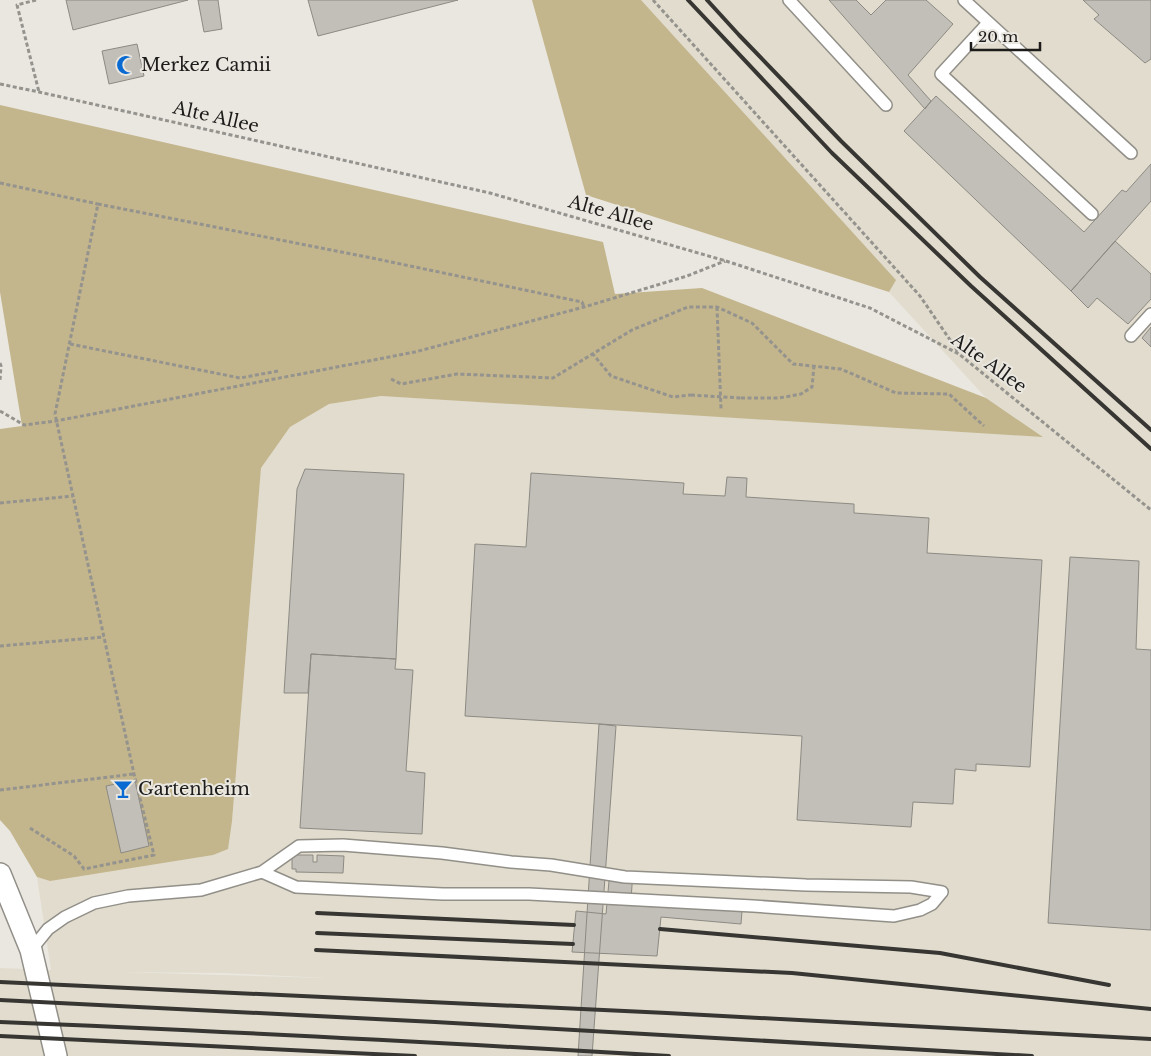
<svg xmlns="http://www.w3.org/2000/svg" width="1151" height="1056" viewBox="0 0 1151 1056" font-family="'Libre Baskerville',serif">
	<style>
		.built { fill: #e1dccd; fill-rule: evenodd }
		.green { fill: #c3b58c }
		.building { fill: #c1bfb7; stroke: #8c8a83 }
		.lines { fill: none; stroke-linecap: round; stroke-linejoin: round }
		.service-casing { stroke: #918f88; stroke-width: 14 }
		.minor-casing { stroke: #918f88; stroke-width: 24 }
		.path { stroke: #95938e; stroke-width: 3; stroke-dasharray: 4 2.5; stroke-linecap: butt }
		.service { stroke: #fff; stroke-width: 11 }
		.minor { stroke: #fff; stroke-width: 21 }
		.rail { stroke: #373633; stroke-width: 4 }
		.path-bridge { stroke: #95938e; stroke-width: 3; stroke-dasharray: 4 2.5; stroke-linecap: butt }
		.labels { text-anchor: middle; stroke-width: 4; stroke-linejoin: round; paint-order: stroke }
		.poi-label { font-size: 18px; fill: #1d1c1a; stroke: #eae7e0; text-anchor: start }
		.street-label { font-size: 18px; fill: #1d1c1a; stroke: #eae7e0 }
	</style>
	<rect width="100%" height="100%" fill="#eae7e0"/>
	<path class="built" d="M641,0H1151V1056H0V968L51,970L37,877L50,881L232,821L261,468L290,427L329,404L381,396L1042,436L986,398L889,292L895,279ZM120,972L223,973L326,978H325Z"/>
	<path class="green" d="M532,0H641L896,280L889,292L586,195Z
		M0,105L603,242L615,294L702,288L986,398L1043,437L381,396L329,404L290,427L261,468L232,821L228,849L213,855L50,881L37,877L10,831L0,820V429L22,426L0,292Z"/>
	<path class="building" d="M66,0H188L73,30Z
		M198,0H218L222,29L204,32Z
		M308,0H458L318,36Z
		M829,0H856L871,15L886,0H926L953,24L908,75L931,101L925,109Z
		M1083,0H1151V59L1145,63L1094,19L1099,15Z
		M137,44L144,76L109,84L102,51Z
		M936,96L1084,232L1122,190L1126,192L1151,164V201L1071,291L904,131Z
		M1115,241L1151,274V299L1128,324L1097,298L1088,308L1071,291Z
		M1151,327V347L1142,338Z
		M305,469L404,474L396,659L311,654L308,693H284L297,489Z
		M531,473L684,483L683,494L725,496L727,477L747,478L746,497L854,504V513L929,518L927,553L1042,560L1030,767L976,764V771L955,769L953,804L913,802L911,827L797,820L802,736L465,716L475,544L526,547Z
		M1070,557L1139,561L1136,649L1151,650V930L1048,923Z
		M311,654L396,659L395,669L413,670L406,771L425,773L422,834L300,828Z
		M599,724L616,726L592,1056H578Z
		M135,780L149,846L121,853L106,786Z
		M292,855H313V862H317V855L344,856L343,873L296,872V869H292Z
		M610,870L633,872L631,899L742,911L741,924L661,917L657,956L572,952L576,911L606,914Z"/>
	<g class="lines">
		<g class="service-casing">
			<path id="service" d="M789,0L886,105
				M964,0L1131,153
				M988,23L941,74L1092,214
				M1131,336L1151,314
				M262,872L296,887L443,894H529L753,906L894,916L920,910L932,904L942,892
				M31,950L48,929L65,917L94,903L128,896L201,890L262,872L299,846L343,845L442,853L511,862L551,865L625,877L806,885L911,887L942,892"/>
		</g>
		<g class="minor-casing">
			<path id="minor" d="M0,874L31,950L56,1056"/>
		</g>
		<path class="path" d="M36,0L17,5L39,92
			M653,0L920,296L959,353
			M0,84L39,92L490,193L726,261L870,308L959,354L1151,510
			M0,183L98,204
			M717,307L721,409
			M70,344L240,378L278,371
			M592,353L611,376L673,397L691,395
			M0,363L1,366L0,380
			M391,379L401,384L457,374L553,378L632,330L688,307H717L752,323L793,364L841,369L896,393L949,394L984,426
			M741,398H779L801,394L812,387L814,366
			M0,411L24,425L56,421L415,352L584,307L687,276L725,261
			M0,503L73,496
			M0,646L104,637
			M0,790L134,774
			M30,828L74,856L84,869L154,855L134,774L55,414L98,204L372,258L582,302L584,307"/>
		<use href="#service" class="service"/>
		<use href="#minor" class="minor"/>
		<path class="rail" d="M688,0L832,153L971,286L1151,449
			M707,0L739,35L841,141L980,277L1151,430
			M317,913L574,925
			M660,929L940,953L1109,985
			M317,933L573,944
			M316,950L792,973L1151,1009
			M0,982L667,1013L1151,1039
			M0,1000L435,1022L1032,1056
			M0,1022C223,1031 446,1043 669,1056
			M0,1036L415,1056"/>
		<path class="path-bridge" d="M691,395L741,398"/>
	</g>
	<defs>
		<g id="mosque-bare" transform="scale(1.5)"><path d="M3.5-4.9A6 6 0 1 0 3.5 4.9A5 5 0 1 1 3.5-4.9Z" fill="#096ad2" stroke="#eae7e0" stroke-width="2.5" paint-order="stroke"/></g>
		<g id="bar-bare" transform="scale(1.5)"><path d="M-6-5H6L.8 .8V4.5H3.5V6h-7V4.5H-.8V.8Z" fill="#096ad2" stroke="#eae7e0" stroke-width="2.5" paint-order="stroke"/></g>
	</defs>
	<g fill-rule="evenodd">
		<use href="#mosque-bare" x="126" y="65"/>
		<use href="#bar-bare" x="123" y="789"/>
	</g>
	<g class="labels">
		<g class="poi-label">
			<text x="141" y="71">Merkez Camii</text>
			<text x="138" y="795">Gartenheim</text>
		</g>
		<g class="street-label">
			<text transform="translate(216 117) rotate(13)" y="6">Alte Allee</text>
			<text transform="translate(611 213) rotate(16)" y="6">Alte Allee</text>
			<text transform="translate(989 363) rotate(36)" y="6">Alte Allee</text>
		</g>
	</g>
	<path d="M971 42v8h69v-8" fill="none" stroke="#1d1c1a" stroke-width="2.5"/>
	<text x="978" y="42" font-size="15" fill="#1d1c1a" stroke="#eae7e0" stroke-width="4" paint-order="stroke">20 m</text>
</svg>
